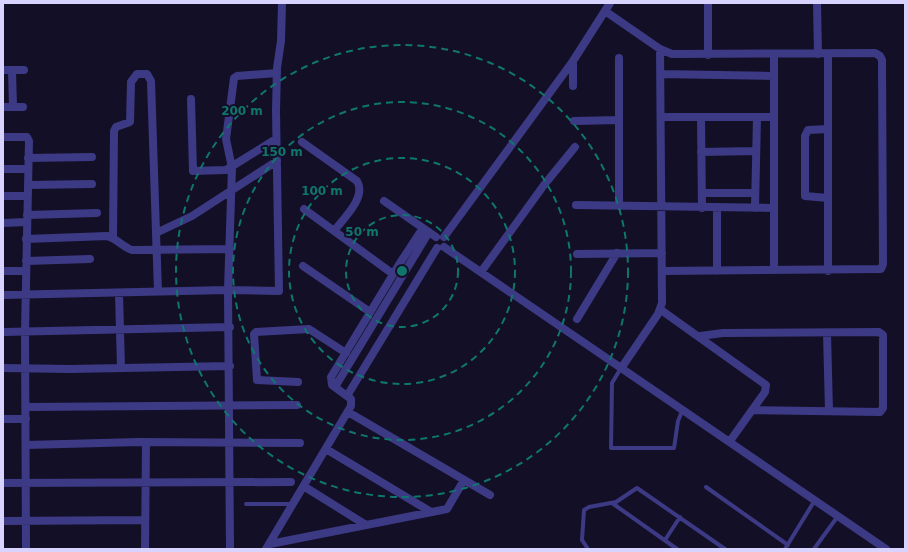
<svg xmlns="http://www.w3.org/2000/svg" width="908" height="552" viewBox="0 0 908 552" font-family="'DejaVu Sans',sans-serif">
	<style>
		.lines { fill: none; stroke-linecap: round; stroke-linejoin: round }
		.service { stroke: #3d3a85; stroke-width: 4 }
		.minor { stroke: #3d3a85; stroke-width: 8 }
		.ring { fill: none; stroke: #0f766e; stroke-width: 2; stroke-dasharray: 7 5 }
		.centre { fill: #0f766e; stroke: #130f26; stroke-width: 2 }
		.ring-label { font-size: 12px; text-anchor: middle; font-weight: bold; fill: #0f766e; stroke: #130f26; stroke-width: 4; stroke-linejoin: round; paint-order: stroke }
	</style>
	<rect width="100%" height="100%" fill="#130f26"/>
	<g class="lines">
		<path class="service" d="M621,368L612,383L611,448H674L678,421L683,409
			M706,487L788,545
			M612,503L677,549
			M246,504H293
			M665,540L680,517
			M588,549L582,540L584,510L589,507L616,502L637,488L725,549
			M785,549L815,500
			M814,549L838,516"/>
		<path class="minor" d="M817,3L818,54
			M605,11L660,49L672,54L875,53L880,56L882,60L883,264L881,269L662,271
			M708,55V3
			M3,70H24
			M12,70L13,107
			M661,74L774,76
			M573,86V61
			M191,99L193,171L226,170L276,139
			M3,107H23
			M662,117H774
			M701,117L702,208
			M574,121L619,120
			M3,137H27L29,141L25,332L26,549
			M302,142L357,181C367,197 343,219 334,231
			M701,152L756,151
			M28,158L92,157
			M3,169H28
			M28,185L92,184
			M702,193H755
			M3,196H27
			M828,198L805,196V136L808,130L828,129
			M384,201L436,237
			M576,205L774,208
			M619,206V58
			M755,208L757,117
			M304,209L393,274
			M27,215L97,213
			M3,223L27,222
			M156,233L192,216L277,161
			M444,237L573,61L610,3
			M113,238L114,131L116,127L130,122L131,82L137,74H147L151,81L158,292
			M26,239L107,236C116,238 123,247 132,250L230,249
			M444,247L886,549
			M577,254L662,253
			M26,261L90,259
			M303,266L370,312
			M774,270V55
			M3,271H26
			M717,271V208
			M828,271V54
			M481,272L544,185L575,147
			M119,293L121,368
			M3,295L228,290L279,291L276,111L277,68L281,41L282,3
			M661,310L766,385L765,392L730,441
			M577,319L617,253
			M3,332L230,327
			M827,333L829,411
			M700,336L723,333L879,332L883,335V408L880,412L753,410
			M622,367L658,314L662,303L660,49
			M3,368L70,369L230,366
			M298,382L257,380L254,334L256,332L309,329L346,353
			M335,387L429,232
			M347,396L437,248
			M26,407L297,405
			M348,412L490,495
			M3,419H26
			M26,445L138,442L300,443
			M326,449L431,512
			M3,483L291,482
			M305,487L366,525
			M3,521L145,520
			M270,544L447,509L464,480
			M145,549L146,442
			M230,549L228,290L232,168L226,139L234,78L237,76L277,73
			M266,549L351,406V399L332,385L331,377L400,263L423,228"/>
	</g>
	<g class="ring">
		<circle cx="402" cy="271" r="56"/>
		<circle cx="402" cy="271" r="113"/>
		<circle cx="402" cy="271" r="169"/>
		<circle cx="402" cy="271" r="226"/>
	</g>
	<circle cx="402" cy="271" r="6" class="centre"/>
	<g class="ring-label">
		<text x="242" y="115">200 m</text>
		<text x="282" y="156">150 m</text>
		<text x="322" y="195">100 m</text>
		<text x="362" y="236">50 m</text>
	</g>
	<rect width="908" height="552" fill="none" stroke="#d9d4ff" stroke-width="8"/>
</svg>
